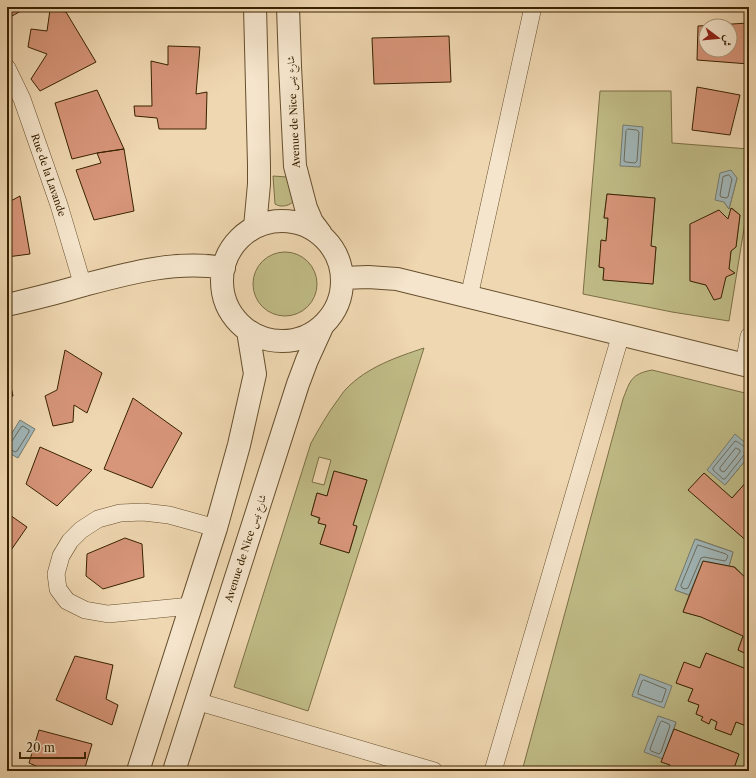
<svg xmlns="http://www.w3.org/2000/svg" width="756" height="778" viewBox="0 0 756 778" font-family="'Libre Caslon Text',Amiri,serif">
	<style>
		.green { fill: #c0bc87; stroke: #7c6f44; fill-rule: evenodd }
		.water { fill: #a0b6b8; stroke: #767b6f }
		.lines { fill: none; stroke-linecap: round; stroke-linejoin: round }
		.shore { stroke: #6c6c5c; stroke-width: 1 }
		.building { fill: #d79579; stroke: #382201; fill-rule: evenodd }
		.minor-casing { stroke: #664f2d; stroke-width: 18 }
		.tertiary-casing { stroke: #664f2d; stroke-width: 24 }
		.minor { stroke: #f5e5cc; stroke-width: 17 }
		.tertiary { stroke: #f5e5cc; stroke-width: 22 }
		.labels { text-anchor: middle; stroke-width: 3; stroke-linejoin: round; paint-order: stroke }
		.street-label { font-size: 10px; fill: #382201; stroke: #f5e5cc }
	</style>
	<rect width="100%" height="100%" fill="#efd7b1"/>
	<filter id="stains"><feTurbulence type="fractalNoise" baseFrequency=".005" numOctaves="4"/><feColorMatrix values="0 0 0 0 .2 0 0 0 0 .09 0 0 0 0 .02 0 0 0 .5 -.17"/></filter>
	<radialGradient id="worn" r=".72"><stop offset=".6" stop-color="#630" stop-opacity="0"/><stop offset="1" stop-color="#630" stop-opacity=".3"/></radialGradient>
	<path class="green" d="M600,91H671L672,143L749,149V198L729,321L672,312L583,294ZM737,178L729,209L724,202ZM607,194L655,198L651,246L656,247L653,284L603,279L604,268L599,267L602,240L606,241L608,218H604ZM732,208L740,215L736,247L731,251L729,269L726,277L714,299L706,285L690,281V225L719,210L728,219Z
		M273,176L287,177L295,200C290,206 281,208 275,204Z
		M253 284a32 32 0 1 1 64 0a32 32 0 1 1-64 0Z
		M424,348L308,711L234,687L311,443C319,429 327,414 337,401C340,397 343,392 346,389C367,367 397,357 424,348ZM319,457L331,460L324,485L312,482ZM334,471L367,480L353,525L357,527L349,553L320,544L326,525L318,523L319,518L311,515L317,493L327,496Z
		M652,370L749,394V446L735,435L725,485L749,456V479L732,498L704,473L689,490L749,543V581L735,567L729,566L733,552L696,539L675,590L689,595L683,612L702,617L743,636L738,650L749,655V670L706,653L700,668L676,683L693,689L688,701L699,705L696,714L703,717L702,720L709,724L711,719L717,722L715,729L731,735L736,722L749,727V763L746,771H733L739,754L674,729L676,723L658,716L663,759L662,762L670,765L668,771H522L623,399C630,381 631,374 652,370Z"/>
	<path class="water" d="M623,125L643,127L640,167L620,166Z
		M731,170L737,178L729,209L724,202L715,200L720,173Z
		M20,420L35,429L18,458L7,452V441Z
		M735,434L749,446V456L725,485L707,470Z
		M695,539L733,552L729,566L703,561L689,595L675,590Z
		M640,674L672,686L664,708L632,696Z
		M658,716L676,722L663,759L644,752Z"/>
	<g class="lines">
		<path class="shore" d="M628,129L637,130L639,132L637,161L635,163L626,162L624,161L626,131Z
			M729,175L732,179L728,197L726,198L721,197L720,195L723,177Z
			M7,443L10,442L12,441L21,427L23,426L29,430V432L17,451L15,452L10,449L7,448
			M736,448L740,450V452L725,471L723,472L720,470V468Z
			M749,448C743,448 740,442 735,441L713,468V470L723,479H725L744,455L749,454
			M698,545L726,554L728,556L726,560L725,561L704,557L701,558L688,588L685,589L682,588L681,586Z
			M644,680L666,689V690L662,702H660L638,694V692L642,681Z
			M662,721L669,724L670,726L661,752L659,754L651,751L650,749L660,723Z"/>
	</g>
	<path class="building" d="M7,7H28L12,16Z
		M50,10L66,12L96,62L40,91L31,79L47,54L28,47L31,29L47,31Z
		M749,23V64L697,60L698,26ZM706,26H730V50H706Z
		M449,36L451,82L374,84L372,38Z
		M168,46L200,47L196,94L207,92L206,129H159L157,118L135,116L134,106H152L151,61L168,65Z
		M697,87L740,95L730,135L692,130Z
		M97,90L124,149L97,153L72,159L55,103Z
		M124,149L134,211L94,220L76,170L101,163L97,153Z
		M607,194L655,198L651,246L656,247L653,284L603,280L604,268L599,267L601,240L606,241L608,218H604Z
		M20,196L30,254L7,257V203Z
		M731,208L740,215L736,247L731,251L729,269L735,273L726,277L721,298L714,300L706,285L690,281V224L719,210L728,219Z
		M65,350L102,373L87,413L74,405L73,422L53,426L45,396L57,390Z
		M7,368L13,396L7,398Z
		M133,398L182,433L152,488L104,469Z
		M40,447L92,470L57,506L26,484Z
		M334,471L367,480L353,525L357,526L349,553L320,544L326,525L318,523L320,518L311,515L317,493L327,496Z
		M704,473L732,498L749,479V543L688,490Z
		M7,513L27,527L7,556Z
		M125,538L142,544L144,577L103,589L86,576L87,554Z
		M703,561L734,567L749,581V655L738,650L743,636L701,617L683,612Z
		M706,653L749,670V727L736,722L731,735L715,729L717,722L711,719L709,724L701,720L703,717L696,714L699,705L688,701L693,689L676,683L684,662L700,668Z
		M75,656L113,665L106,699L118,705L112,725L56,700Z
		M674,729L739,754L733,771H668L670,765L661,762Z
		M39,730L92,744L84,771H42L43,769L29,763Z"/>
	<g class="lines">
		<g class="minor-casing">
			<path id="minor" d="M7,68L22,99L59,205L83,286
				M469,297L533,7
				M744,365L749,336
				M191,606L108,614L85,610L67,601L58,589L56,574L61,556L70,541L81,530L98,519L120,513L143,512L169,515L216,528
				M196,701L434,771
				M493,771L621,334"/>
		</g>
		<g class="tertiary-casing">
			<path id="tertiary" d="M288,7L290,66L295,166L306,208L312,222L321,234
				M222 281a60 60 0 1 1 120 0a60 60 0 1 1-120 0Z
				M255,227L259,184V165L255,7
				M343,278L368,277L397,279L749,366
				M7,305C32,299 58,293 84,285C129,273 176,260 224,268
				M138,771L216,528L239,445L255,374L248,331
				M174,771L298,384L307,360L322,327"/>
		</g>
		<use href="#minor" class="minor"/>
		<use href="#tertiary" class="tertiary"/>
	</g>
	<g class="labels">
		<g class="street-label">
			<text transform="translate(293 112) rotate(-93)" y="4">Avenue de Nice شارع نيس</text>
			<text transform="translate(49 175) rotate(71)" y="4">Rue de la Lavande</text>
			<text transform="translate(245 548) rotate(-72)" y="4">Avenue de Nice شارع نيس</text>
		</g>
	</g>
	<rect width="756" height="778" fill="none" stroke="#efd7b1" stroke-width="24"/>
	<rect x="8" y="8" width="740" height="762" fill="none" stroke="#382201" stroke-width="2"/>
	<rect x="12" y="12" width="732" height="754" fill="none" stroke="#382201"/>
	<g transform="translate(718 38) rotate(106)"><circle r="19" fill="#f5e5cc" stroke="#a9977b"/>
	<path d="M0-3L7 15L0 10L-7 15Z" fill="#8f2418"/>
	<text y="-6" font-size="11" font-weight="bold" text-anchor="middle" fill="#382201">ش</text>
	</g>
	<path d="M20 752v6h65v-6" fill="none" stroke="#382201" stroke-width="2"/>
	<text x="26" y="752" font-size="12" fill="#382201" stroke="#f5e5cc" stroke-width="3" paint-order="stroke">20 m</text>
	<rect width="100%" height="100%" filter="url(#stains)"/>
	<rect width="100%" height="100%" fill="url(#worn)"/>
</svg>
